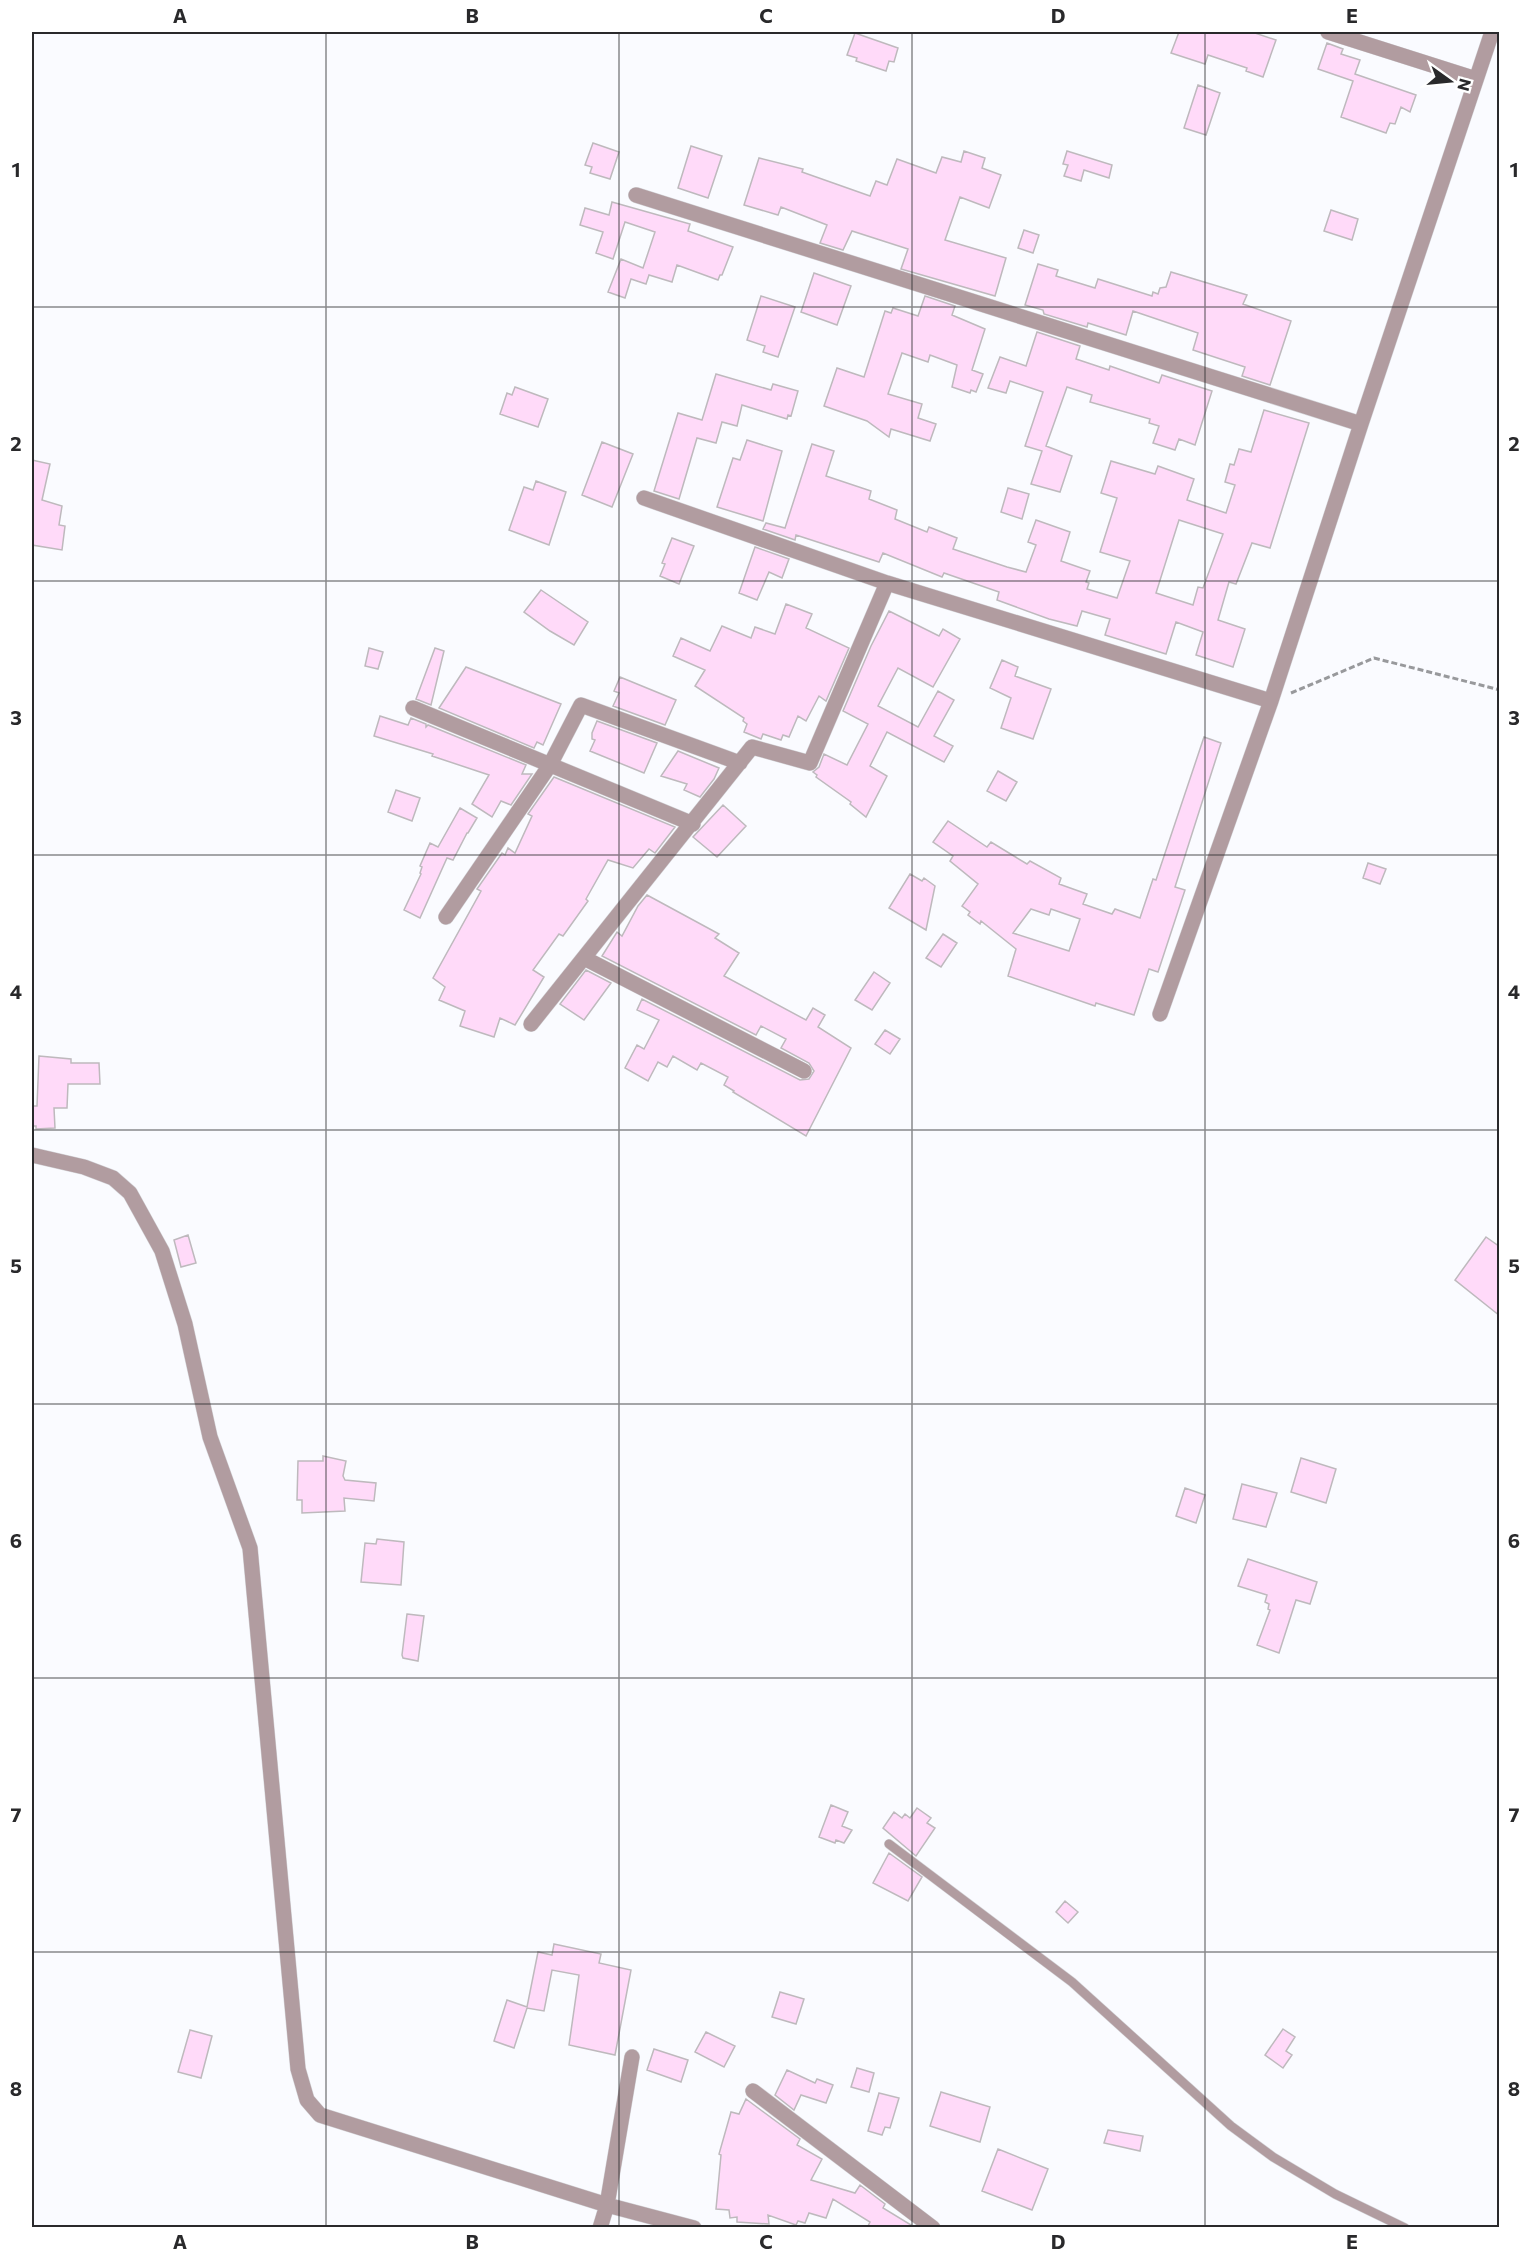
<svg xmlns="http://www.w3.org/2000/svg" width="1531" height="2259" viewBox="0 0 1531 2259" font-family="Commissioner,sans-serif">
	<style>
		.building { fill: #ffdaf9; stroke: #beb9bd; stroke-width: 1.5; fill-rule: evenodd }
		.lines { fill: none; stroke-linecap: round; stroke-linejoin: round }
		.service-casing { stroke: #d4d5d9; stroke-width: 10 }
		.minor-casing { stroke: #d4d5d9; stroke-width: 16 }
		.path { stroke: #98999c; stroke-width: 3; stroke-dasharray: 6 3; stroke-linecap: butt }
		.service { stroke: #b19ca0; stroke-width: 9 }
		.minor { stroke: #b19ca0; stroke-width: 15 }
		.grid { fill: none; stroke: #29292b; stroke-width: 1.5; stroke-opacity: 0.55 }
		.neatline { fill: none; stroke: #29292b; stroke-width: 2 }
		.grid-label { font-size: 20px; text-anchor: middle; font-weight: bold; fill: #29292b }
	</style>
	<rect width="100%" height="100%" fill="#fafbff"/>
	<path class="building" d="M1179,32H1252L1276,40L1263,77L1246,71L1247,68L1208,55L1205,64L1171,53Z
		M855,33L898,48L894,62L889,61L886,71L856,61L857,58L847,55Z
		M1327,43L1343,49L1341,54L1360,60L1355,74L1416,95L1410,112L1401,107L1395,124L1390,123L1386,133L1341,117L1353,81L1318,69Z
		M1198,85L1220,93L1206,135L1184,128Z
		M593,143L619,152L610,179L590,173L592,167L585,165Z
		M691,146L722,156L708,198L678,188Z
		M964,151L985,158L982,168L1001,175L989,208L960,197L945,240L1006,258L995,296L901,269L908,249L852,231L843,250L820,243L827,225L781,207L778,215L744,205L759,158L803,169L802,172L870,196L876,181L887,185L897,159L936,173L942,157L961,162Z
		M1067,151L1112,165L1109,178L1084,170L1081,181L1064,176L1068,165L1063,164Z
		M612,202L690,224L688,231L733,247L722,275H720L718,280L677,265L672,282L649,275L646,284L631,279L625,298L608,292L621,259L643,268L655,232L625,222L613,259L596,253L603,232L580,225L585,208L609,215Z
		M1331,210L1358,219L1352,240L1324,231Z
		M1024,230L1039,235L1033,253L1018,248Z
		M1038,264L1058,270L1056,276L1095,288L1098,279L1152,296L1153,292L1158,294L1160,288L1166,287L1171,272L1247,295L1243,304L1291,321L1270,385L1242,376L1245,367L1193,350L1198,333L1133,311L1126,335L1088,323L1087,327L1044,314L1043,310L1025,305Z
		M814,273L851,286L837,325L801,312Z
		M761,296L795,307L778,357L763,352L765,346L747,340Z
		M925,296L955,306L952,315L985,329L972,370L983,374L976,392L971,390L970,393L952,387L957,365L930,355L928,362L902,353L888,394L922,404L918,418L936,424L930,441L891,429L889,437L867,421L824,406L837,368L864,377L885,311L891,313L893,308L918,316Z
		M1037,332L1080,346L1076,359L1109,370L1110,366L1159,383L1162,375L1212,391L1195,445L1179,439L1175,450L1153,443L1159,426L1149,423L1150,419L1090,402L1092,395L1067,387L1046,446L1072,456L1060,492L1031,484L1042,451L1025,446L1043,392L1010,381L1006,393L988,388L1000,357L1026,366Z
		M716,374L771,390L773,384L798,391L791,416L788,415L787,419L742,405L737,426L722,422L716,443L697,438L679,499L654,491L678,413L702,420Z
		M515,387L548,399L538,427L500,414L507,393L512,395Z
		M1264,410L1309,423L1270,548L1252,543L1236,584L1229,582L1218,620L1245,629L1233,667L1196,655L1203,632L1176,622L1166,654L1105,635L1110,619L1082,611L1077,626L1049,619L997,600L999,592L944,573L942,577L883,553L879,562L796,535L795,540L763,529L766,523L785,528L812,444L834,451L826,476L871,491L869,499L897,510L895,519L927,532L929,527L957,538L953,549L1007,567L1026,572L1036,545L1028,542L1036,520L1070,532L1061,561L1090,571L1086,582L1089,583L1087,589L1117,598L1130,561L1100,552L1117,498L1101,493L1111,461L1155,474L1158,466L1194,479L1187,500L1226,513L1235,485L1225,482L1230,464L1234,465L1239,449L1251,452ZM1179,520L1223,534L1203,588L1198,587L1193,605L1156,593Z
		M747,440L782,451L763,521L717,507L733,458L740,460Z
		M602,442L633,454L612,507L582,495Z
		M32,460L50,464L42,500L62,506L59,525L65,526L62,550L32,545Z
		M536,481L566,492L549,545L509,530L524,487L533,490Z
		M1008,488L1029,494L1022,519L1001,512Z
		M672,538L694,546L679,584L660,576L665,564L662,563Z
		M755,547L789,559L782,578L769,572L757,600L739,593Z
		M541,590L588,622L574,645L550,631L524,612Z
		M786,604L812,614L806,628L849,648L826,701L819,696L806,721L798,716L789,737L783,735L781,740L763,734L761,739L744,732L747,724L743,721L744,718L695,686L705,670L673,656L681,638L710,651L722,626L751,638L755,627L775,634Z
		M889,611L939,636L943,629L960,639L933,687L898,668L878,706L918,727L938,691L954,700L934,736L953,746L944,762L887,732L870,766L887,776L866,817L850,804L851,802L816,777L817,775L813,772L819,767L824,754L847,765L868,724L843,711L871,646Z
		M369,648L383,652L378,669L365,666Z
		M435,648L444,651L431,705L416,699Z
		M1002,660L1018,667L1015,676L1051,689L1033,739L1001,728L1011,698L990,688Z
		M466,667L561,704L543,745L537,742L534,748L439,708Z
		M620,677L676,700L665,725L613,706L619,693L614,691Z
		M380,716L408,725L411,718L426,724V727L428,725L526,765L522,774H532L511,805L501,801L492,817L472,804L489,775L432,756L433,754L374,736Z
		M597,721L657,743L644,773L590,751L595,740L592,739V733Z
		M1204,737L1221,743L1175,887L1185,890L1158,972L1149,969L1134,1015L1096,1003L1095,1006L1008,976L1016,949L981,921L980,924L968,915L970,912L962,906L978,884L950,861L953,856L933,842L948,821L987,847L991,842L1027,864L1030,861L1061,878L1059,884L1087,894L1083,904L1112,914L1115,909L1140,918L1153,879L1156,880ZM1031,909L1049,915L1051,909L1080,919L1069,951L1013,933Z
		M678,751L719,768L714,779L700,797L684,790L687,784L661,776Z
		M998,771L1017,782L1006,801L987,791Z
		M554,777L675,827L655,853L649,849L633,868L608,860L586,899L588,901L563,936L559,934L533,970L544,977L515,1025L500,1018L494,1037L460,1026L465,1011L439,1000L445,987L433,978L481,891L477,889L502,853L505,855L508,848L515,853L532,816L528,814Z
		M396,790L420,798L412,821L388,812Z
		M723,805L746,826L717,857L693,837Z
		M460,808L477,818L468,833H467L453,860L447,858L420,918L404,910L421,874L420,873L422,867L420,866L430,843L438,847Z
		M1368,863L1386,869L1380,884L1363,878Z
		M910,874L922,881L924,878L935,886L926,930L889,908Z
		M647,895L719,934L715,938L739,953L724,976L806,1020L813,1008L825,1015L818,1027L851,1048L806,1136L733,1092L734,1091L724,1085L728,1077L701,1063L697,1070L673,1056L667,1067L658,1062L648,1081L625,1068L637,1045L644,1049L659,1020L637,1010L642,999L800,1080L809,1079L814,1071L809,1063L781,1048L786,1039L761,1026L756,1035L602,956L617,932L622,936L638,906Z
		M943,934L957,943L941,967L926,958Z
		M586,970L611,983L584,1020L560,1004Z
		M874,972L890,983L872,1010L855,1000Z
		M885,1030L900,1039L890,1054L875,1044Z
		M39,1056L71,1059V1063H99L100,1084H68L67,1108H54L55,1128L36,1129V1126H32V1106H37Z
		M188,1235L196,1263L181,1267L174,1240Z
		M1486,1237L1500,1247V1316L1455,1280Z
		M323,1456L346,1461L343,1476L345,1480L376,1483L374,1501L344,1498L345,1511L302,1513V1500H297L298,1461H323Z
		M1301,1458L1336,1469L1326,1503L1291,1492Z
		M1242,1484L1277,1493L1266,1527L1233,1519Z
		M1185,1488L1205,1495L1196,1523L1176,1516Z
		M377,1539L404,1542L401,1585L361,1582L365,1543L376,1544Z
		M1248,1559L1317,1582L1310,1604L1296,1600L1279,1653L1257,1645L1270,1610L1268,1609L1269,1604L1265,1602L1267,1595L1238,1586Z
		M407,1614L424,1616L418,1661L403,1658L402,1655Z
		M831,1805L848,1812L842,1826L852,1830L844,1843L836,1840L835,1843L819,1837Z
		M917,1808L931,1818L927,1823L935,1828L916,1856L883,1828L894,1812L902,1818L905,1814L910,1818Z
		M889,1853L922,1877L908,1901L873,1883Z
		M1065,1901L1078,1912L1068,1923L1056,1912Z
		M554,1944L601,1954L599,1963L631,1970L615,2055L569,2045L579,1975L552,1970L544,2011L527,2008L514,2048L494,2041L507,2000L527,2007L538,1952L552,1955Z
		M780,1992L804,1999L796,2024L772,2017Z
		M1283,2029L1295,2037L1286,2051L1292,2055L1283,2068L1265,2055Z
		M190,2030L212,2036L201,2078L178,2072Z
		M706,2032L735,2046L724,2067L695,2052Z
		M654,2049L688,2060L681,2082L647,2070Z
		M857,2068L874,2073L869,2092L851,2087Z
		M787,2070L815,2083L817,2079L833,2085L826,2103L801,2095L794,2110L775,2095Z
		M941,2092L990,2107L980,2142L930,2126Z
		M879,2093L899,2098L890,2128L885,2127L882,2135L868,2131Z
		M746,2099L800,2139L797,2145L822,2159L811,2180L855,2193L860,2185L885,2204L883,2208L916,2228H867L870,2222L833,2199L826,2218L809,2213L805,2223L798,2221L796,2225L768,2215L769,2224L737,2222V2217L730,2218L729,2210L716,2209L721,2155L719,2154L731,2112L739,2114Z
		M1108,2130L1143,2136L1140,2151L1104,2143Z
		M998,2149L1048,2169L1032,2210L982,2191Z"/>
	<g class="lines">
		<g class="service-casing">
			<path id="service" d="M889,1844L1072,1982L1231,2126L1273,2157L1335,2194L1405,2228"/>
		</g>
		<g class="minor-casing">
			<path id="minor" d="M1328,32L1476,79
				M636,195L1361,424
				M644,498L887,583L1271,701
				M413,708L693,824
				M446,917L550,765L581,705L740,763
				M584,958L804,1071
				M1160,1014L1271,701L1361,424L1492,32
				M531,1024L752,747L810,763L887,583
				M32,1155L84,1167L113,1178L130,1193L162,1251L185,1324L210,1437L250,1548L298,2069L307,2100L320,2115L607,2205L694,2228
				M753,2091L933,2228
				M600,2228L607,2205L632,2057"/>
		</g>
		<path class="path" d="M1291,693L1374,658L1500,690"/>
		<use href="#service" class="service"/>
		<use href="#minor" class="minor"/>
	</g>
	<path class="grid" d="M326,32V2228M619,32V2228M912,32V2228M1205,32V2228M32,307H1500M32,581H1500M32,855H1500M32,1130H1500M32,1404H1500M32,1678H1500M32,1952H1500"/>
	<rect width="1531" height="2259" fill="none" stroke="#ffffff" stroke-width="66"/>
	<g transform="translate(1450 81) rotate(105)" stroke="#ffffff" stroke-width="4.5" paint-order="stroke">
	<path d="M0-4.5L10 22L0 15L-10 22Z" fill="#29292b"/>
	<text y="-9" font-size="16" font-weight="bold" text-anchor="middle" fill="#29292b">N</text>
	</g>
	<rect x="33" y="33" width="1465" height="2193" class="neatline"/>
	<g class="grid-label">
		<text x="180" y="23">A</text>
		<text x="472" y="23">B</text>
		<text x="766" y="23">C</text>
		<text x="1058" y="23">D</text>
		<text x="1352" y="23">E</text>
		<text x="16" y="177">1</text>
		<text x="1514" y="177">1</text>
		<text x="16" y="451">2</text>
		<text x="1514" y="451">2</text>
		<text x="16" y="725">3</text>
		<text x="1514" y="725">3</text>
		<text x="16" y="999">4</text>
		<text x="1514" y="999">4</text>
		<text x="16" y="1273">5</text>
		<text x="1514" y="1273">5</text>
		<text x="16" y="1548">6</text>
		<text x="1514" y="1548">6</text>
		<text x="16" y="1822">7</text>
		<text x="1514" y="1822">7</text>
		<text x="16" y="2096">8</text>
		<text x="1514" y="2096">8</text>
		<text x="180" y="2249">A</text>
		<text x="472" y="2249">B</text>
		<text x="766" y="2249">C</text>
		<text x="1058" y="2249">D</text>
		<text x="1352" y="2249">E</text>
	</g>
</svg>
